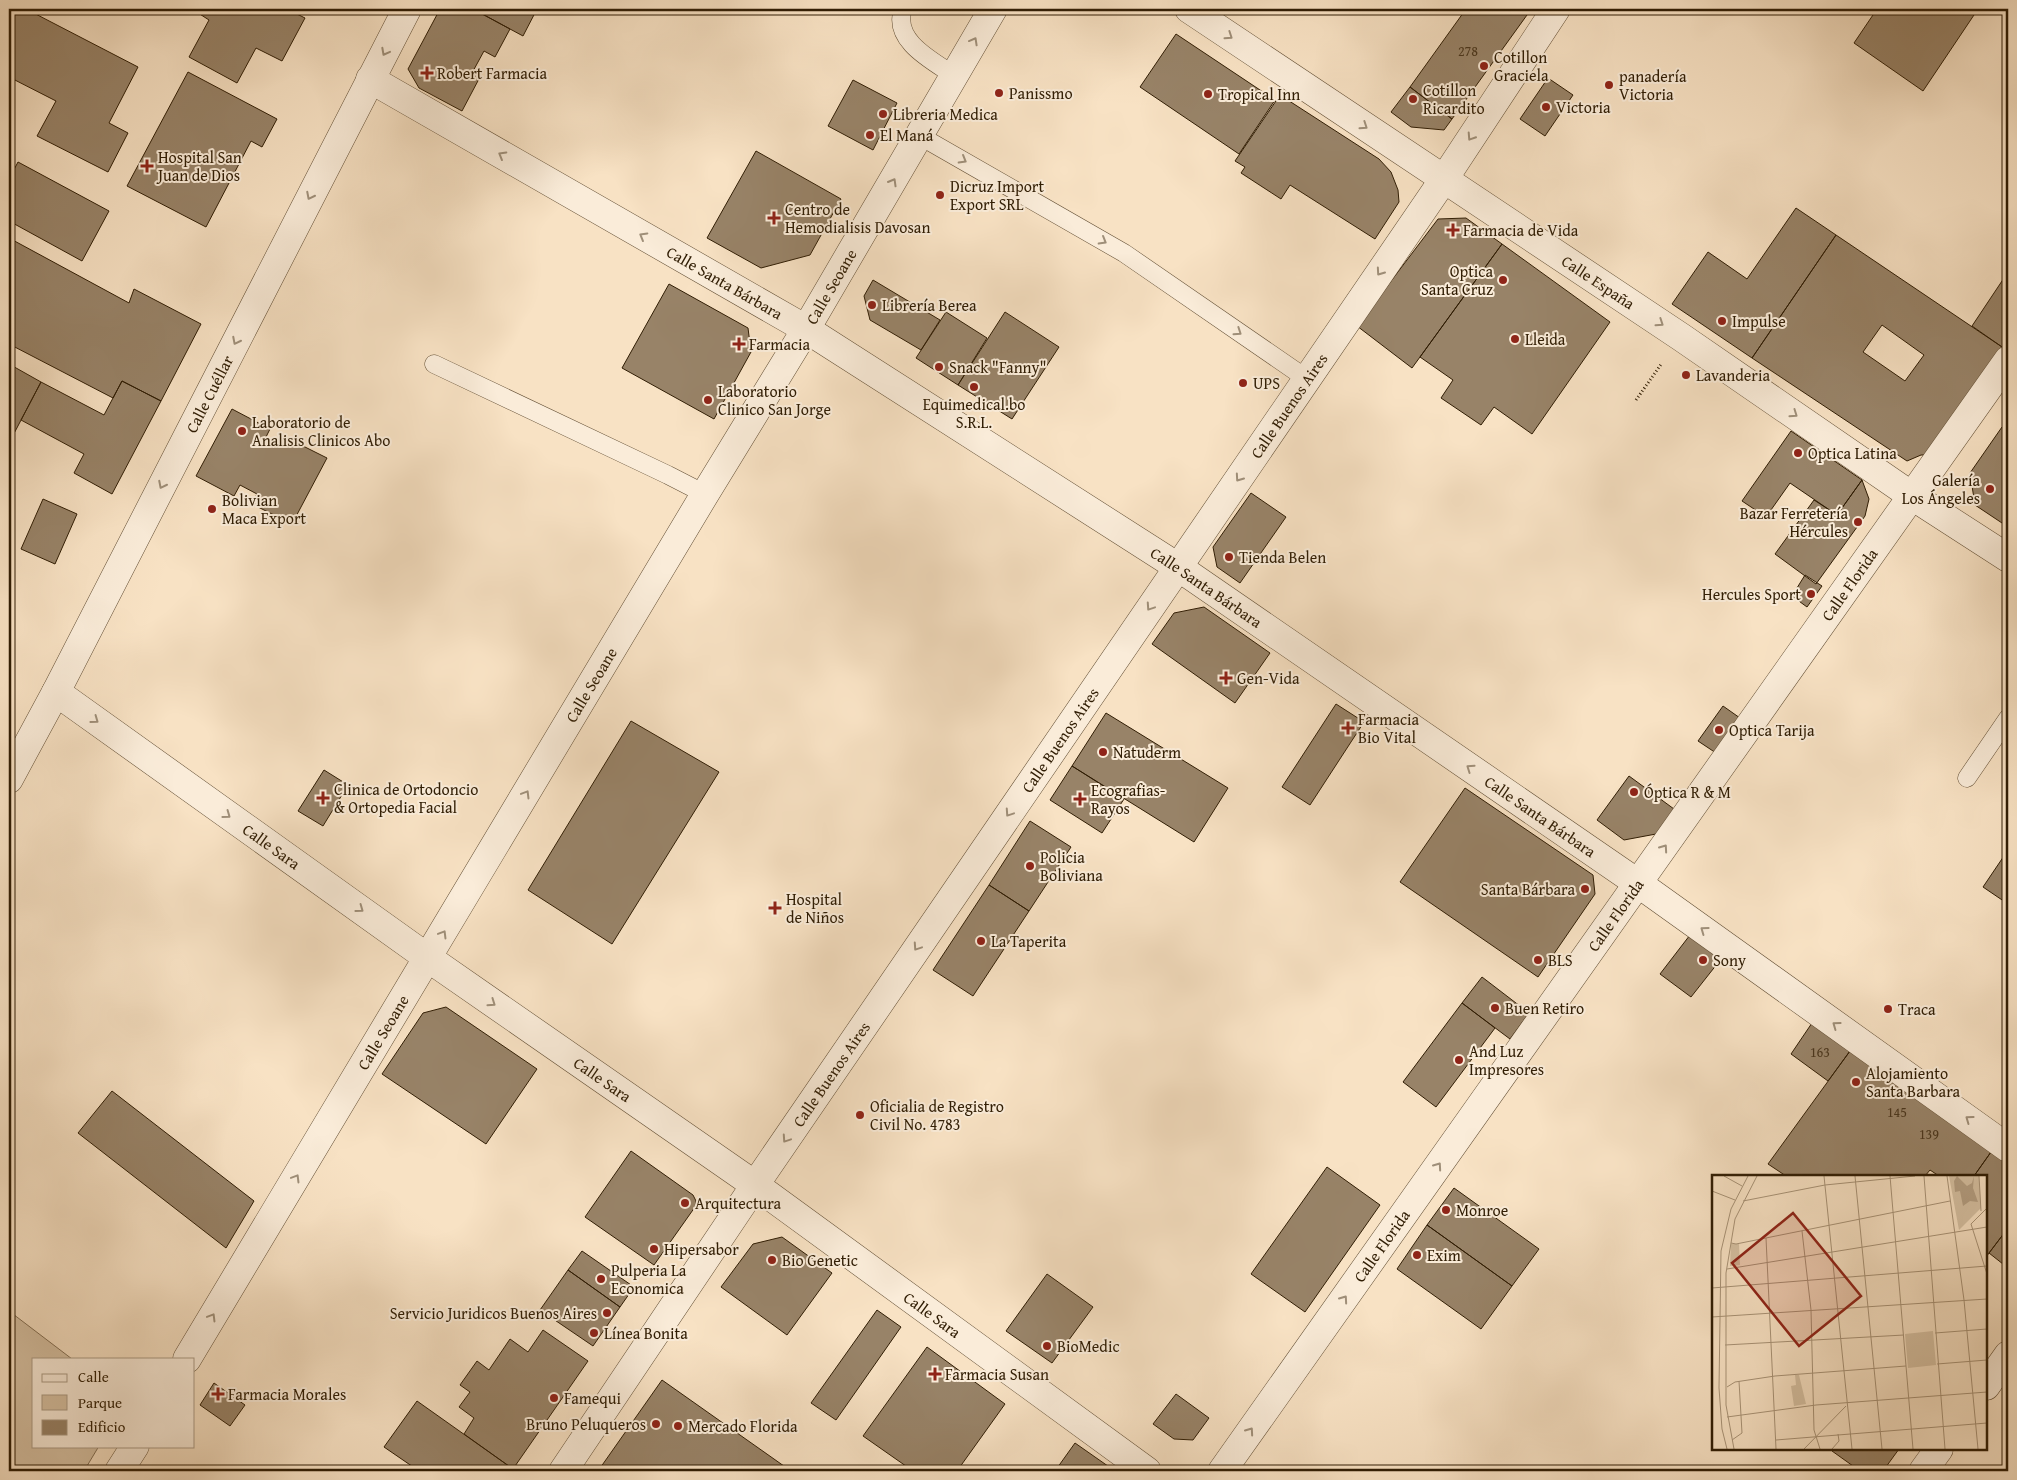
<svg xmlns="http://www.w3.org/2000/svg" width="2017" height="1480" viewBox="0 0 2017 1480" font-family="'Gentium Book Plus',serif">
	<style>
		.green { fill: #d6c1a3; stroke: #836f54 }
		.building { fill: #988368; stroke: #301d04; fill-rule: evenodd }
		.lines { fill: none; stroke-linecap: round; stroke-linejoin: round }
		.service-casing { stroke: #624e34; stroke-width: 19 }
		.minor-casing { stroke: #624e34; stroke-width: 29 }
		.tertiary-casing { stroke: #624e34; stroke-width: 29 }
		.path { stroke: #301d04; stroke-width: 3; stroke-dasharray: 1 2.5; stroke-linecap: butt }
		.service { stroke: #faecd9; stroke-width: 18 }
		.minor { stroke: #faecd9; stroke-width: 28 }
		.tertiary { stroke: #faecd9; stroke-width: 28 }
		.oneway { stroke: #9f8f79 }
		.poi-dot { fill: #8f2418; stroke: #faecd9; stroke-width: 2 }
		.labels { text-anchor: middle; stroke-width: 4; stroke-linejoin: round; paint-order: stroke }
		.number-label { font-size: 14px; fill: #4a361d }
		.poi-label { font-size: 16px; fill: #301d04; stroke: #faecd9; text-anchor: start }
		.street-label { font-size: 16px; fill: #301d04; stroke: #faecd9 }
		.inset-road { fill: none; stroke: #a89377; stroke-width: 1 }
		.view { fill: #8f2418; fill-opacity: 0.15; stroke: #8f2418; stroke-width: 2.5 }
		.inset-edge { fill: none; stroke: #301d04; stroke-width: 2.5 }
	</style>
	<rect width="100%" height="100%" fill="#f8e2c4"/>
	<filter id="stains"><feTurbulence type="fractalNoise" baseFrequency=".004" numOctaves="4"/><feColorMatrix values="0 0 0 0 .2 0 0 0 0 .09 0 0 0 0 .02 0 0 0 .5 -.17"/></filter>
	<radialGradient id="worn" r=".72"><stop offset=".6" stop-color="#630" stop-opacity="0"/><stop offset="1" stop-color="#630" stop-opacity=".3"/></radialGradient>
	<path class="green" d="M9,1311L72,1359H34V1446H99L84,1471H9Z"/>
	<path class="building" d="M9,9H26L138,67L109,123L128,133L108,172L37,136L56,101L9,77Z
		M192,9H287L305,18L282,61L256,48L237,83L189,57L209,20Z
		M440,9H473L510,29L495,57L484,51L472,73L480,77L462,111L419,88L408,69Z
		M473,9H537L523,36Z
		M1466,9H1518L1527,15L1452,119L1410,87Z
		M1877,9H1978L1923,91L1854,43Z
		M1176,34L1275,100L1239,154L1140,87Z
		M188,72L277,119L262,147L251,141L206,227L127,186Z
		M1548,78L1573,95L1545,136L1520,119Z
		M853,80L897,103L873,150L828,126Z
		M1410,87L1452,119L1444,130L1411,127L1391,112Z
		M1280,95L1379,159L1391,172L1398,190L1399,202L1375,239L1290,185L1281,199L1241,173L1245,167L1235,161Z
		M756,151L841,199L810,255L761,268L707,238Z
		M18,162L109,211L82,261L9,221V179Z
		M1796,208L1836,235L1752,358L1672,304L1708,252L1747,279Z
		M1466,218L1502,244L1412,368L1357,326L1438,219Z
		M1836,235L2005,349L1933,455H1921L1907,461L1752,358ZM1882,325L1924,355L1905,381L1863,352Z
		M9,238L129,303L134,289L201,324L161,401L122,381L113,398L9,344V319L11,314L9,313Z
		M1502,244L1610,322L1532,434L1494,407L1481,425L1441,398L1453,380L1420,357Z
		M2008,272V345L2005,349L1972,326Z
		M873,280L940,320L921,350L870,320L864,296Z
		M669,284L748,328L751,352L714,419L622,368Z
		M946,312L987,338L958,385L916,358Z
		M1005,312L1059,347L1012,419L958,385Z
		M9,364L41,382L9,443Z
		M122,381L161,401L112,494L74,473L84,454L21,420L41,382L104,415Z
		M232,409L270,429L265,439L280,447L285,437L327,458L292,524L252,504L257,494L240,485L234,496L196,476Z
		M2002,427L2008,432V527L1975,505L1970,473Z
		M1791,431L1862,480L1837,515L1790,483L1766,517L1742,501Z
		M1862,480L1869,499L1865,516L1816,584L1775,554L1814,500L1837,515Z
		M1251,493L1286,517L1240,583L1217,567L1213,547Z
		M43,499L77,514L55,564L21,549Z
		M1805,575L1822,586L1807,607L1792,596Z
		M1204,607L1270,653L1235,703L1152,644L1174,613Z
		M1336,704L1364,722L1310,805L1282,787Z
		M1723,706L1740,718L1716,753L1698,741Z
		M1106,713L1228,788L1194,842L1072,766Z
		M631,721L719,772L612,944L528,890Z
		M1072,766L1124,799L1102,833L1050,800Z
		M324,770L348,785L323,826L298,811Z
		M1629,776L1674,809L1656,834L1624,840L1597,820Z
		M1465,788L1593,875L1595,894L1538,977L1400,882Z
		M1030,821L1071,847L1029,911L989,885Z
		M2008,850V904L1983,887Z
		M989,885L1029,911L973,996L933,970Z
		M1690,935L1721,959L1691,997L1660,974Z
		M1482,977L1529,1013L1510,1039L1462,1003Z
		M1462,1003L1495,1028L1436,1107L1403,1082Z
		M446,1007L537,1069L486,1144L382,1074L423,1013Z
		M1812,1023L1850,1051L1828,1081L1791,1054Z
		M1850,1051L1991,1152L1974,1176H1939L1930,1170L1925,1176H1786L1768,1164Z
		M112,1091L254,1201L226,1248L78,1133Z
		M631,1151L693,1195L696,1201L695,1207L654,1265L585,1217Z
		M1991,1152L2008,1165V1228L1986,1257V1176H1974Z
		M1327,1167L1380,1205L1305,1312L1251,1274Z
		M1454,1188L1539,1249L1512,1286L1427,1225Z
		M1427,1225L1512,1286L1481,1329L1397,1269Z
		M2008,1228V1268L1989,1253Z
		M782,1237L832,1273L787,1335L721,1287L753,1244Z
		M582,1251L634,1287L620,1307L568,1270Z
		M568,1270L620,1307L593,1346L540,1310Z
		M1047,1274L1093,1307L1052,1363L1006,1331Z
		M877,1310L901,1327L836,1420L811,1403Z
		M543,1330L588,1361L513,1469L464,1434L474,1418L459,1407L470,1392L460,1385L477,1361L489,1370L510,1339L528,1352Z
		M927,1347L1005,1404L957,1471H913L863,1436Z
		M662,1380L791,1471H598Z
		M214,1383L245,1405L230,1426L200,1405Z
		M1176,1394L1209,1418L1193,1440L1174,1439L1153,1424Z
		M417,1401L513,1469L511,1471H419L384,1447Z
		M1075,1443L1115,1471H1055Z
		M1834,1449H1899L1883,1471H1860L1832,1451Z"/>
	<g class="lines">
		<g class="service-casing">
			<path id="service" d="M903,9C892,41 933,61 955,76
				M920,136L1124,253L1307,379
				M434,364L668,475L705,494
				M1967,778L2008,718"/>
		</g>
		<g class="minor-casing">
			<g id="minor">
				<path id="s1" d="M370,79L806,329L1178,567L1639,884L2008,1148"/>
				<path id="s2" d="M56,692L428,958L755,1185L1147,1471"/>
				<path id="s3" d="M9,779L56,692L407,9"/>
				<path id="s4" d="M187,1359L705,494L806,329L993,9"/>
				<path d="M1986,1386L2008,1355"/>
				<path d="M119,1471L135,1446"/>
				<path d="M1923,1471L1939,1449"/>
			</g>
		</g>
		<g class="tertiary-casing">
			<g id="tertiary">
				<path id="s5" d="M1189,9L1681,337L1912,496L2008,558"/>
				<path id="s6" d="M563,1471L755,1185L1444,179L1556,9"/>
				<path id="s7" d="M1222,1471L2008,360"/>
			</g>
		</g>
		<path class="path" d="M1636,400L1662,363"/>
		<use href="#service" class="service"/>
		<use href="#minor" class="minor"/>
		<use href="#tertiary" class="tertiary"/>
	</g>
	<defs><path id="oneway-chevron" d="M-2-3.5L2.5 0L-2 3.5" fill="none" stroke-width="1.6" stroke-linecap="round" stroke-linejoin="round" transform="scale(1.25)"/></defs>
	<g class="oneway">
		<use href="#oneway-chevron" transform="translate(1229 36) rotate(34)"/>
		<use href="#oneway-chevron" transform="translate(974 41) rotate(-61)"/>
		<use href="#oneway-chevron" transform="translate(385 52) rotate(118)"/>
		<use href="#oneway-chevron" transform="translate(1364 126) rotate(34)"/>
		<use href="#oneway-chevron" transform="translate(1471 137) rotate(123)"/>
		<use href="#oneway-chevron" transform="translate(502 155) rotate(-150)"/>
		<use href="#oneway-chevron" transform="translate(963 160) rotate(30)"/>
		<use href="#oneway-chevron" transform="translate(893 182) rotate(-60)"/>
		<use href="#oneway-chevron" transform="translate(310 196) rotate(117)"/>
		<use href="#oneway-chevron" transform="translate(643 236) rotate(-150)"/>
		<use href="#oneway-chevron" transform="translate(1103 241) rotate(30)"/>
		<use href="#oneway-chevron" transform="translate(1380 272) rotate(125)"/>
		<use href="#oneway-chevron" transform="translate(1660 323) rotate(34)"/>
		<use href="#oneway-chevron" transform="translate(1238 332) rotate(34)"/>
		<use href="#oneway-chevron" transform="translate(236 341) rotate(117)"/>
		<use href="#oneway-chevron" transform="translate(1794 414) rotate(35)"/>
		<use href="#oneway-chevron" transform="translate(1239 478) rotate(125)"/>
		<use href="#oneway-chevron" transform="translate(162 485) rotate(117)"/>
		<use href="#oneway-chevron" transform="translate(1150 607) rotate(124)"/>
		<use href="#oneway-chevron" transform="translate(95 720) rotate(36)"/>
		<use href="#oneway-chevron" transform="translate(1470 768) rotate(-145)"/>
		<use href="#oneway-chevron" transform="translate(526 794) rotate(-59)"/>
		<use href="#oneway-chevron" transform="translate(1009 813) rotate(124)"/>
		<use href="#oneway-chevron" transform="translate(227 815) rotate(36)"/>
		<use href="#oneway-chevron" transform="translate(1664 848) rotate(-55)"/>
		<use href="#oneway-chevron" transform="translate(360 909) rotate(36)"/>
		<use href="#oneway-chevron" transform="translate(1704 930) rotate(-144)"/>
		<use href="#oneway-chevron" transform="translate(443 934) rotate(-59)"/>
		<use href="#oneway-chevron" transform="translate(917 947) rotate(124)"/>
		<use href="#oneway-chevron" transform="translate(492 1003) rotate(35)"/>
		<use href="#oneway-chevron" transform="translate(1836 1025) rotate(-144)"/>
		<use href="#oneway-chevron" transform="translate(1969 1119) rotate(-144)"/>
		<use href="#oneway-chevron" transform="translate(786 1139) rotate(124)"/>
		<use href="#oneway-chevron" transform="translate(1438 1166) rotate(-55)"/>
		<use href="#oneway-chevron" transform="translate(296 1178) rotate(-59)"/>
		<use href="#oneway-chevron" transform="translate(1344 1299) rotate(-55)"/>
		<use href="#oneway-chevron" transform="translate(212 1317) rotate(-59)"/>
		<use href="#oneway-chevron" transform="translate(1250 1431) rotate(-55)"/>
	</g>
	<g class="poi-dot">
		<circle cx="1484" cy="66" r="5"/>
		<path d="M424.5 65.5h5v5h5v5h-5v5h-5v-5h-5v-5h5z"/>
		<circle cx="1609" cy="85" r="5"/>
		<circle cx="999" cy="93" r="5"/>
		<circle cx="1208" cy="94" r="5"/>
		<circle cx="1413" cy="99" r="5"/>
		<circle cx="1546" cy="107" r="5"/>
		<circle cx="883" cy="114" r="5"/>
		<circle cx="870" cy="135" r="5"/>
		<path d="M144.5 158.5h5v5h5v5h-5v5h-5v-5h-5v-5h5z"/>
		<circle cx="940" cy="195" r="5"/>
		<path d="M771.5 210.5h5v5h5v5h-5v5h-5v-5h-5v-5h5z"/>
		<path d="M1450.5 222.5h5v5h5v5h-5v5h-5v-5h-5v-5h5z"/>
		<circle cx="1503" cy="280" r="5"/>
		<circle cx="872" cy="305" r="5"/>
		<circle cx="1722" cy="321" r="5"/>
		<circle cx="1515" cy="339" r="5"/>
		<path d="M736.5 336.5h5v5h5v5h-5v5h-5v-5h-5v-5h5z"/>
		<circle cx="939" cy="367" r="5"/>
		<circle cx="1686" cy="375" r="5"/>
		<circle cx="1243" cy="383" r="5"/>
		<circle cx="974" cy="387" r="5"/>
		<circle cx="708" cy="400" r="5"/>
		<circle cx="242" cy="431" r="5"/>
		<circle cx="1798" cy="453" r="5"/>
		<circle cx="1990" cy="489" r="5"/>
		<circle cx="212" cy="509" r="5"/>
		<circle cx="1858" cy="522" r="5"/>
		<circle cx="1229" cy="557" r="5"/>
		<circle cx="1811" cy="594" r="5"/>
		<path d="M1223.5 670.5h5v5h5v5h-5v5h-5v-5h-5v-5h5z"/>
		<path d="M1345.5 720.5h5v5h5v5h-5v5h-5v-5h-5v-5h5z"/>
		<circle cx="1719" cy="730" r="5"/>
		<circle cx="1103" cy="752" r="5"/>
		<circle cx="1634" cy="792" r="5"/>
		<path d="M320.5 790.5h5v5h5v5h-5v5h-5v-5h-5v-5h5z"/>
		<path d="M1077.5 791.5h5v5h5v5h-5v5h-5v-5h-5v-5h5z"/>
		<circle cx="1030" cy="866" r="5"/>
		<circle cx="1585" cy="889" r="5"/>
		<path d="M772.5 900.5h5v5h5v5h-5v5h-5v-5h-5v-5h5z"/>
		<circle cx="981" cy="941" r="5"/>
		<circle cx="1538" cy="960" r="5"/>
		<circle cx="1703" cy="960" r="5"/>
		<circle cx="1495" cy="1008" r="5"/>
		<circle cx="1888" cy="1009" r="5"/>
		<circle cx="1459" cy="1060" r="5"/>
		<circle cx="1856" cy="1082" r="5"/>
		<circle cx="860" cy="1115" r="5"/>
		<circle cx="685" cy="1203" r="5"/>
		<circle cx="1446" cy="1210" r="5"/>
		<circle cx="654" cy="1249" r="5"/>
		<circle cx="1417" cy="1255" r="5"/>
		<circle cx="772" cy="1260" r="5"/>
		<circle cx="601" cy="1279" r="5"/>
		<circle cx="607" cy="1313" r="5"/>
		<circle cx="594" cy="1333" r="5"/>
		<circle cx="1047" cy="1346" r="5"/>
		<path d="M932.5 1366.5h5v5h5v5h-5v5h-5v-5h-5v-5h5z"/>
		<path d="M215.5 1386.5h5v5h5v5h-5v5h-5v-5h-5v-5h5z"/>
		<circle cx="554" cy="1398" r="5"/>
		<circle cx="656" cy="1424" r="5"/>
		<circle cx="678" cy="1426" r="5"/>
	</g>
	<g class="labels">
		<g class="number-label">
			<text x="1468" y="56">278</text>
			<text x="1820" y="1057">163</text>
			<text x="1897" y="1117">145</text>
			<text x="1929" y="1139">139</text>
		</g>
		<g class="poi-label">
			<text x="1494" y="63">Cotillon<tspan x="1494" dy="18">Graciela</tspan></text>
			<text x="437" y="79">Robert Farmacia</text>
			<text x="1619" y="82">panadería<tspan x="1619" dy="18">Victoria</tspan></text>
			<text x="1423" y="96">Cotillon<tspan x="1423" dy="18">Ricardito</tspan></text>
			<text x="1009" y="99">Panissmo</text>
			<text x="1218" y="100">Tropical Inn</text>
			<text x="1556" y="113">Victoria</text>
			<text x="893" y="120">Libreria Medica</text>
			<text x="880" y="141">El Maná</text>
			<text x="158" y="163">Hospital San<tspan x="158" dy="18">Juan de Dios</tspan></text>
			<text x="950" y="192">Dicruz Import<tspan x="950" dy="18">Export SRL</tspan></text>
			<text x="785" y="215">Centro de<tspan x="785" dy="18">Hemodialisis Davosan</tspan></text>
			<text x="1463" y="236">Farmacia de Vida</text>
			<text x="1493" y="277" text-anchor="end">Optica<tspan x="1493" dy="18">Santa Cruz</tspan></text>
			<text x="882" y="311">Librería Berea</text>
			<text x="1732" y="327">Impulse</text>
			<text x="1525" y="345">Lleida</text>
			<text x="749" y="350">Farmacia</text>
			<text x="949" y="373">Snack "Fanny"</text>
			<text x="1696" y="381">Lavanderia</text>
			<text x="1253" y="389">UPS</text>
			<text x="718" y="397">Laboratorio<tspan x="718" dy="18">Clinico San Jorge</tspan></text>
			<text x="974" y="410" text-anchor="middle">Equimedical.bo<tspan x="974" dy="18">S.R.L.</tspan></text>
			<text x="252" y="428">Laboratorio de<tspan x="252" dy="18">Analisis Clinicos Abo</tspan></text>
			<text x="1808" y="459">Optica Latina</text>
			<text x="1980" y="486" text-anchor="end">Galería<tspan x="1980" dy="18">Los Ángeles</tspan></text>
			<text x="222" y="506">Bolivian<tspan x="222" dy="18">Maca Export</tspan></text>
			<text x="1848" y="519" text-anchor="end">Bazar Ferretería<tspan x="1848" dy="18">Hércules</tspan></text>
			<text x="1239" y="563">Tienda Belen</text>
			<text x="1801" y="600" text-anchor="end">Hercules Sport</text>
			<text x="1237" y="684">Gen-Vida</text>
			<text x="1358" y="725">Farmacia<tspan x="1358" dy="18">Bio Vital</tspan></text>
			<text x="1729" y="736">Optica Tarija</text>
			<text x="1113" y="758">Natuderm</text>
			<text x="334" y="795">Clinica de Ortodoncio<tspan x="334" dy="18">&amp; Ortopedia Facial</tspan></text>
			<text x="1091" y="796">Ecografias-<tspan x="1091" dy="18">Rayos</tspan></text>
			<text x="1644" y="798">Óptica R &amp; M</text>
			<text x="1040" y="863">Policia<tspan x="1040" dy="18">Boliviana</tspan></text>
			<text x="1575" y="895" text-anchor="end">Santa Bárbara</text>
			<text x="786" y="905">Hospital<tspan x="786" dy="18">de Niños</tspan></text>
			<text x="991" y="947">La Taperita</text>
			<text x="1548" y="966">BLS</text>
			<text x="1713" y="966">Sony</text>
			<text x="1505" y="1014">Buen Retiro</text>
			<text x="1898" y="1015">Traca</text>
			<text x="1469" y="1057">And Luz<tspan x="1469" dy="18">Impresores</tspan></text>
			<text x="1866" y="1079">Alojamiento<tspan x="1866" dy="18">Santa Barbara</tspan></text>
			<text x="870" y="1112">Oficialia de Registro<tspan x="870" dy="18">Civil No. 4783</tspan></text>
			<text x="695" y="1209">Arquitectura</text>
			<text x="1456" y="1216">Monroe</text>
			<text x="664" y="1255">Hipersabor</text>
			<text x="1427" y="1261">Exim</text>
			<text x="782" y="1266">Bio Genetic</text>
			<text x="611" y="1276">Pulperia La<tspan x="611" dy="18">Economica</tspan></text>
			<text x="597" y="1319" text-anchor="end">Servicio Juridicos Buenos Aires</text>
			<text x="604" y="1339">Línea Bonita</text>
			<text x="1057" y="1352">BioMedic</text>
			<text x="945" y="1380">Farmacia Susan</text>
			<text x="228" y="1400">Farmacia Morales</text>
			<text x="564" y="1404">Famequi</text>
			<text x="646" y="1430" text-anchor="end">Bruno Peluqueros</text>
			<text x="688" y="1432">Mercado Florida</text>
		</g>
		<g class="street-label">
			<text dy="6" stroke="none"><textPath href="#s5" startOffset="492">Calle España</textPath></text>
			<text dy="6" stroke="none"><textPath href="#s1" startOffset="409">Calle Santa Bárbara</textPath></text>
			<text dy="6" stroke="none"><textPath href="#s4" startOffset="1251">Calle Seoane</textPath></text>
			<text dy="6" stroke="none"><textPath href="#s3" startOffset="434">Calle Cuéllar</textPath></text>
			<text dy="6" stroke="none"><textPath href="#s6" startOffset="1289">Calle Buenos Aires</textPath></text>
			<text dy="6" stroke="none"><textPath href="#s7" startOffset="1086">Calle Florida</textPath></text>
			<text dy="6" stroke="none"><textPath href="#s1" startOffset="979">Calle Santa Bárbara</textPath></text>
			<text dy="6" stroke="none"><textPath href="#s4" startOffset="786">Calle Seoane</textPath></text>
			<text dy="6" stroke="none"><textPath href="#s6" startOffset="884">Calle Buenos Aires</textPath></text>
			<text dy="6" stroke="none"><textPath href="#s1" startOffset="1384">Calle Santa Bárbara</textPath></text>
			<text dy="6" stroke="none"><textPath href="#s2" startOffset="265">Calle Sara</textPath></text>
			<text dy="6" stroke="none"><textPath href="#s7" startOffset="681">Calle Florida</textPath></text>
			<text dy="6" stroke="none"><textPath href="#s4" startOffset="381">Calle Seoane</textPath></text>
			<text dy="6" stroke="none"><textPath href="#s6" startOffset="479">Calle Buenos Aires</textPath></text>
			<text dy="6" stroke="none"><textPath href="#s2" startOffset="670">Calle Sara</textPath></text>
			<text dy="6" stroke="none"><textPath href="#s7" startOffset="276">Calle Florida</textPath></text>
			<text dy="6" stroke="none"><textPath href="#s2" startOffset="1075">Calle Sara</textPath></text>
		</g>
	</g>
	<g transform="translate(1712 1175)">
		<rect width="275" height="275" fill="#f8e2c4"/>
		<path d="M237,1H267L269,33L247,55ZM19,69H27L28,90L18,91ZM221,156L224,190L196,193L193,159ZM83,200H87L94,229L82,231L79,211L84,210Z" fill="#d6c1a3"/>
		<path d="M245,1L255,11L260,8L262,1L261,13L266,27L258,26L251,31L248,16L243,17L242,6Z" fill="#b49f83"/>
		<path class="inset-road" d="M12,1L30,11M112,1L140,274M143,1L170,274M178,1L201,274M212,1L233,274M235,1L252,125L266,274M267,1L269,36M0,16L23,25M31,26L113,10L203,1M275,33L259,49L275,99M90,56L99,135L102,255L108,274M54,63L64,274M19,68L24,69L238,26M15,94L275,52M0,113L275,91M0,142L275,124M223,158L275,154M13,170L192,160M225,189L275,185M15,212L23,207L63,201L194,191M7,213L9,76L19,34L36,1M7,213L10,254L15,274M15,242L104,230L275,217M20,265L30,258L27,206M64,265L275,248M22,274L14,230V98L23,44L45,1M92,274L134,231M120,274L127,266L126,259"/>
		<path class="view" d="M81,38L149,121L87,171L20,88Z"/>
		<rect width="275" height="275" class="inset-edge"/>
	</g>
	<rect width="2017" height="1480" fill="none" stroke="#f8e2c4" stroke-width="30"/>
	<rect x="10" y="10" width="1997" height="1460" fill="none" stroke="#301d04" stroke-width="2.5"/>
	<rect x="15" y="15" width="1987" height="1450" fill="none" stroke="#301d04"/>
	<rect x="32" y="1358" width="162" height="90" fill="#faecd9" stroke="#a99984"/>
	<rect x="42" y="1374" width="25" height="8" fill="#faecd9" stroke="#a99984"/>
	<text x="78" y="1382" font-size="15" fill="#301d04">Calle</text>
	<rect x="42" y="1395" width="25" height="15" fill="#d6c1a3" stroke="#a99984"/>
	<text x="78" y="1408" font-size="15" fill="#301d04">Parque</text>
	<rect x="42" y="1420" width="25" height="15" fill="#988368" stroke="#a99984"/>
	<text x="78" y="1432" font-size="15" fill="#301d04">Edificio</text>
	<rect width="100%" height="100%" filter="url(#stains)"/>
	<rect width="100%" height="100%" fill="url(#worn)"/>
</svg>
